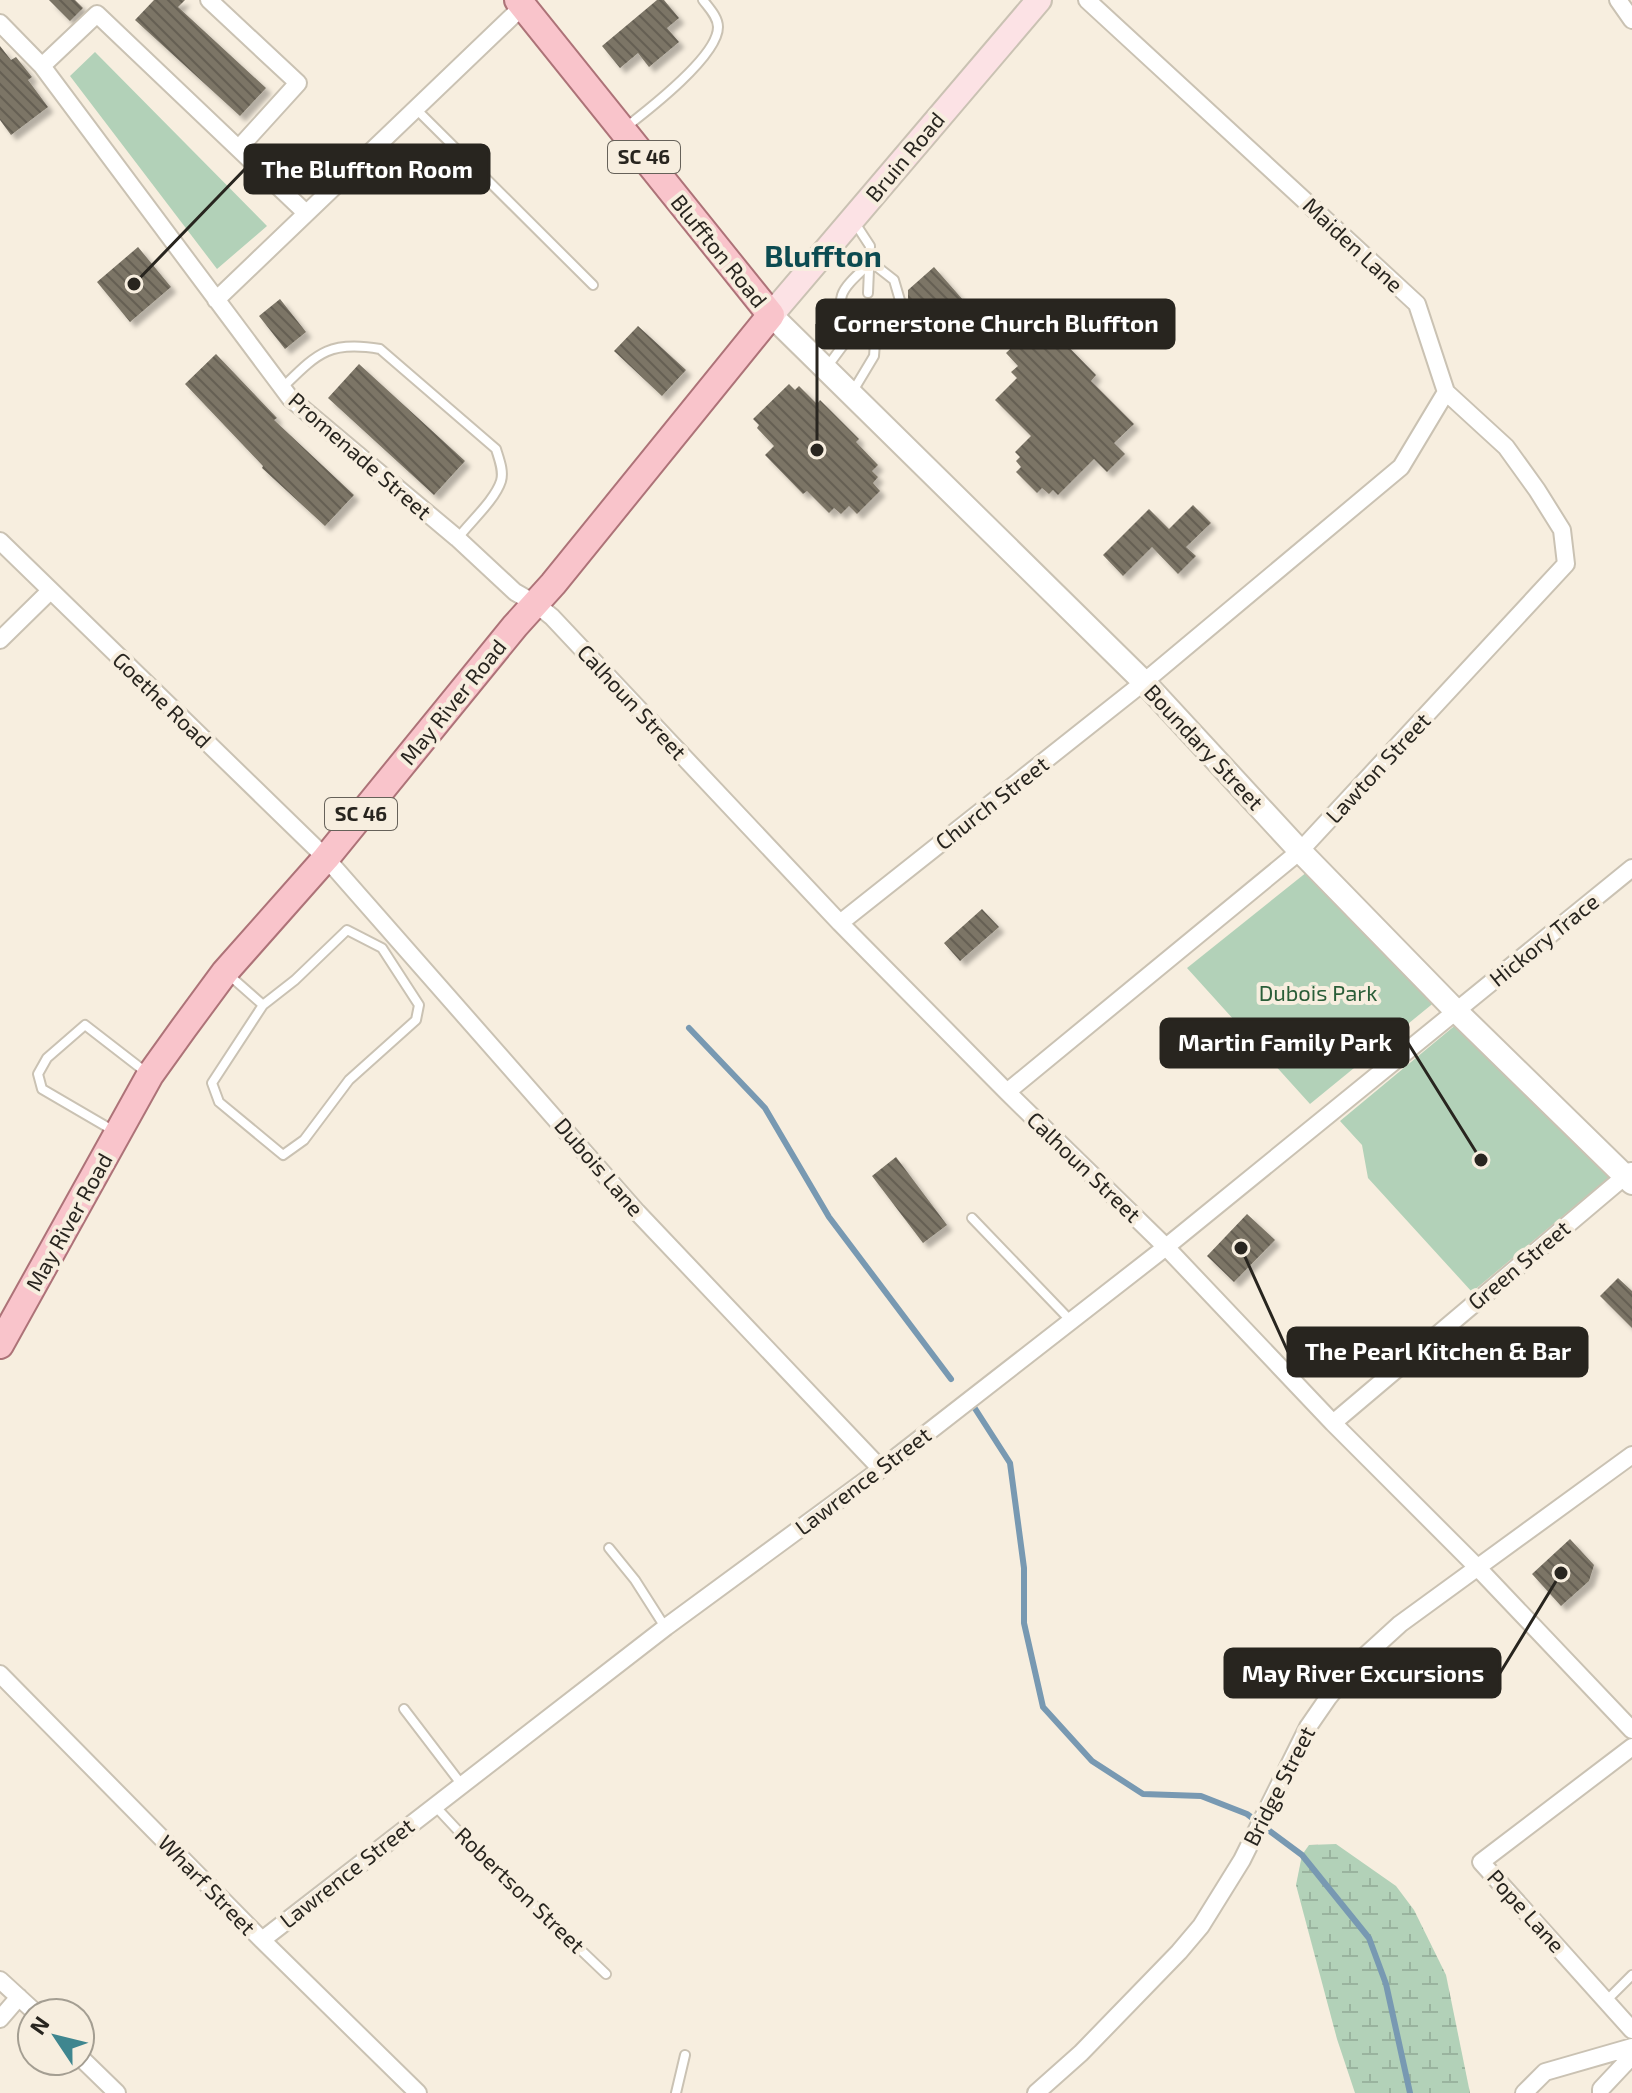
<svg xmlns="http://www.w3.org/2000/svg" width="1632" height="2093" viewBox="0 0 1632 2093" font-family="'Exo 2',sans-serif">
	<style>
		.green { fill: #b2d1b8 }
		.wetland { fill: url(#wetland-marsh) }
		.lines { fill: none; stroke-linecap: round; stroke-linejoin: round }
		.stream { stroke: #7899b2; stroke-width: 6 }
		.building { fill: url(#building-back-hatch); filter: url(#shadow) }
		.service-casing { stroke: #cac2b3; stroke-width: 12 }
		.minor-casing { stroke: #cac2b3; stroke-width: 20 }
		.tertiary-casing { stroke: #cac2b3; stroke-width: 26 }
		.secondary-casing { stroke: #cac2b3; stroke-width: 28 }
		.primary-casing { stroke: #ad7378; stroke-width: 30 }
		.service { stroke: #fff; stroke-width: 8 }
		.minor { stroke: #fff; stroke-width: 16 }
		.tertiary { stroke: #fff; stroke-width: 22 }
		.secondary { stroke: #fce2e5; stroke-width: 24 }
		.primary { stroke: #f9c4cb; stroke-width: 26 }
		.labels { text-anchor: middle; stroke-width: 8; stroke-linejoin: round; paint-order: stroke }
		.shield { fill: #f7eedf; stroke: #666159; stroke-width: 2 }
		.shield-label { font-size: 20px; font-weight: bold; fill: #28251f }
		.street-label { font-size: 22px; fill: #28251f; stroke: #f7eedf }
		.park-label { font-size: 22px; fill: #2a5e38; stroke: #f7eedf }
		.district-label { font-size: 30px; font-weight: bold; fill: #0c4b51; stroke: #f7eedf }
		.leader { fill: none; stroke: #28251f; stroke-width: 3 }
		.callout-dot { fill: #28251f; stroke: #f7eedf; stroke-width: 3 }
		.callout { fill: #28251f; stroke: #28251f; stroke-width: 3 }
		.callout-label { font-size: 24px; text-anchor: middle; font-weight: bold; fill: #fff }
	</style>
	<defs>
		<pattern id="wetland-marsh" width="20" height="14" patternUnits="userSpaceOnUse" patternTransform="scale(2)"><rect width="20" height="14" fill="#b2d1b8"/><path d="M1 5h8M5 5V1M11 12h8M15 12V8" fill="none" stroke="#99b39e"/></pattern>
		<pattern id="building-back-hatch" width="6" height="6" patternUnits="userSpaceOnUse" patternTransform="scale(2)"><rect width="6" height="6" fill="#7b7466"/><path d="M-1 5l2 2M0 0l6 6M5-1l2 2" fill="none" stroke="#655f53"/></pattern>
		<filter id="shadow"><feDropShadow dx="5.5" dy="5.5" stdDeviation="2" flood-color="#0004"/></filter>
	</defs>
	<rect width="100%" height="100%" fill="#f7eedf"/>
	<path class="green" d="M95,52L267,226L217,269L70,76Z
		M1312,868L1436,1001L1310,1104L1187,968Z
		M1458,1023L1613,1174L1472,1292L1368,1178L1362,1145L1340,1121Z"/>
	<path class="wetland" d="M1336,1844L1396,1886L1414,1910L1446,1975L1470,2093H1355L1337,2039L1296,1885L1302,1855L1309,1845Z"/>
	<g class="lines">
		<path class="stream" d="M689,1028L765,1108L829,1217L951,1379
			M974,1407L1010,1463L1024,1568V1623L1043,1707L1092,1761L1143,1794L1201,1796L1247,1814L1302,1855L1369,1938L1386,1984L1410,2093"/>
	</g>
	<path class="building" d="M49,0H75L83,8L70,21Z
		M154,0H185L178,7L266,88L240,116L135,20Z
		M657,0H664L679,18L667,28L679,42L649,67L638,53L620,68L602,46Z
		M0,46L11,60L16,57L32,77L28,80L48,107L11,135L0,120Z
		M138,247L171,287L130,322L97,282Z
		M934,267L964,301L932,330L908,303V290Z
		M280,299L306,332L285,349L259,316Z
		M1038,322L1050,334L1053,331L1096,375L1091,381L1134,424L1114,443L1125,454L1107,472L1094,459L1058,495L1053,490L1049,494L1042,488L1037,493L1016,472L1021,467L1016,461L1020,457L1015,452L1031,436L995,400L1017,378L1011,372L1018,366L1006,353Z
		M638,326L686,370L662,396L614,351Z
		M216,354L277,418L274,420L354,495L325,526L262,468L263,466L185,384Z
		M359,364L465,461L434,495L328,398Z
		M789,384L795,390L799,386L817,404L820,400L859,439L856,442L878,465L872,471L878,477L873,483L880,491L857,514L849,506L841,514L834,508L829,513L807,491L803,494L765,455L774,446L757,428L759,425L753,419Z
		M1193,505L1211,523L1186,547L1196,556L1178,574L1152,547L1123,576L1103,555L1149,509L1169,529Z
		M982,909L999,927L960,961L944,943Z
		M896,1157L947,1225L923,1243L872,1176Z
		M1247,1214L1275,1240L1234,1282L1207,1256Z
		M1618,1278L1632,1291V1328L1600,1296Z
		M1570,1539L1594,1565L1589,1581L1561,1606L1532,1574Z"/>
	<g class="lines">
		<g class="service-casing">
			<path id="service" d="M416,109L593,285
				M626,127C648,110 718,56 718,27C718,17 709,8 703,0
				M855,223L870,246L868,293
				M847,340C837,292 835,296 871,262L894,280L904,314L876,330L874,356L853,391
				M827,367L847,340L876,330L872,312
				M282,388C317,354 328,340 380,349L496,449C499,459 504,471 501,481C495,500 470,522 458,538
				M347,930L382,948L419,1005L416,1020L349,1080L304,1140L283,1155L219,1102L212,1083L263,1005L295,980Z
				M229,975L263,1005
				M114,1131L42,1089L38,1074L47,1058L85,1025L147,1073
				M972,1218L1071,1321
				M609,1548L635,1580L665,1627
				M404,1709L462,1785
				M435,1806L476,1850L606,1974
				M1606,2001L1632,1975
				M676,2093L685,2055"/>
		</g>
		<g class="minor-casing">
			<path id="minor" d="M209,0L298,83L239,148
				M1618,0L1632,20
				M0,23L42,66L290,398L457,538L515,592L536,604L552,617L840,923L1007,1092L1166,1247L1333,1423L1478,1568L1632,1730
				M42,66L97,14L306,213
				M216,300L523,6
				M0,541L326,858L637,1212L881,1469
				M0,640L50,591
				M840,923L1144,682L1401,467L1446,392L1417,304L1087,0
				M1007,1092L1300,851L1566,564L1562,530L1537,490L1506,447L1446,392
				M1333,1423L1631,1171
				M0,1674L262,1940L418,2093
				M1632,1747L1481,1862L1632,2030
				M262,1940L666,1627L881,1469L1166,1247L1632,868
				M0,1980L36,2013
				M0,2019L19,1997
				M80,2057L117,2093
				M1036,2093L1081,2053L1179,1952L1201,1926L1242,1860L1308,1727L1328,1698L1355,1665L1400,1624L1632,1455
				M1524,2093L1545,2072L1632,2047
				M1601,2093V2089L1632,2056"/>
		</g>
		<g class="tertiary-casing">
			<path id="tertiary" d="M771,315L1144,682L1300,851L1456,1011L1632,1183"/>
		</g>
		<g class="secondary-casing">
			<path id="secondary" d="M771,315L1039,0"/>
		</g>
		<g class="primary-casing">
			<path id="primary" d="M0,1345L150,1075L183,1029L225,972L326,858L515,626L553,584L771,315L518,0"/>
		</g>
		<use href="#service" class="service"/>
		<use href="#minor" class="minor"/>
		<use href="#tertiary" class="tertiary"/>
		<use href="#secondary" class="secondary"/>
		<use href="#primary" class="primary"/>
	</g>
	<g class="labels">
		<g class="shield">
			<rect x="608" y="141" width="72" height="32" rx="6"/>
			<rect x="325" y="798" width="72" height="32" rx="6"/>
		</g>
		<g class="shield-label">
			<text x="644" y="164">SC 46</text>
			<text x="361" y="821">SC 46</text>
		</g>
		<g class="street-label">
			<text transform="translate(905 157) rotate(-50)" y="8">Bruin Road</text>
			<text transform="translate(1353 245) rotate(43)" y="8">Maiden Lane</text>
			<text transform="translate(719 251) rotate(51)" y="8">Bluffton Road</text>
			<text transform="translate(360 456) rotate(41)" y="8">Promenade Street</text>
			<text transform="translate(162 700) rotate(44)" y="8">Goethe Road</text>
			<text transform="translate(453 702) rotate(-51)" y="8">May River Road</text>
			<text transform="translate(632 702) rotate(47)" y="8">Calhoun Street</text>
			<text transform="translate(1204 747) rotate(47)" y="8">Boundary Street</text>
			<text transform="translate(1378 768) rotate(-47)" y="8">Lawton Street</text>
			<text transform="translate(992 803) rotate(-38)" y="8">Church Street</text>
			<text transform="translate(1544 940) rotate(-39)" y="8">Hickory Trace</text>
			<text transform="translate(599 1167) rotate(49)" y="8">Dubois Lane</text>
			<text transform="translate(1084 1167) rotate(44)" y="8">Calhoun Street</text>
			<text transform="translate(69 1222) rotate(-61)" y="8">May River Road</text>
			<text transform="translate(1519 1265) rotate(-40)" y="8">Green Street</text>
			<text transform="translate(863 1481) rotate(-37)" y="8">Lawrence Street</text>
			<text transform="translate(1279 1786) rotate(-63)" y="8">Bridge Street</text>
			<text transform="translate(347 1873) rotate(-38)" y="8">Lawrence Street</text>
			<text transform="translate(207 1885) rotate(46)" y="8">Wharf Street</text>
			<text transform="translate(520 1890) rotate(44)" y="8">Robertson Street</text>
			<text transform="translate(1526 1911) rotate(48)" y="8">Pope Lane</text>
		</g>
		<g class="park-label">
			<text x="1318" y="1001">Dubois Park</text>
		</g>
		<g class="district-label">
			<text x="823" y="267">Bluffton</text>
		</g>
	</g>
	<path class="leader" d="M134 284L245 169M817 450L817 324M1481 1160L1408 1043M1241 1248L1288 1352M1561 1573L1500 1673"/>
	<g class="callout-dot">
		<circle cx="134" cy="284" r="8"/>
		<circle cx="817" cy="450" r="8"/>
		<circle cx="1481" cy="1160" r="8"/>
		<circle cx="1241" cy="1248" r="8"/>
		<circle cx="1561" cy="1573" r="8"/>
	</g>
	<g class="callout">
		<rect x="245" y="145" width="244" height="48" rx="8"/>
		<rect x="817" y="300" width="357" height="48" rx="8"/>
		<rect x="1161" y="1019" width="247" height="48" rx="8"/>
		<rect x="1288" y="1328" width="299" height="48" rx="8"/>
		<rect x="1225" y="1649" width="275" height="48" rx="8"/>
	</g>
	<g class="callout-label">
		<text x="367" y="178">The Bluffton Room</text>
		<text x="996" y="332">Cornerstone Church Bluffton</text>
		<text x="1285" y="1051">Martin Family Park</text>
		<text x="1438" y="1360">The Pearl Kitchen &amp; Bar</text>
		<text x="1363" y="1682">May River Excursions</text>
	</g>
	<g transform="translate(56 2037) rotate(305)"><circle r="38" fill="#f7eedf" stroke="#a49e92" stroke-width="2"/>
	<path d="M0-6L14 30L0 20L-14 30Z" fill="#3f868f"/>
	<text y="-12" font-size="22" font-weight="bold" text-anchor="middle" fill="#28251f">N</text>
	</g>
</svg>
